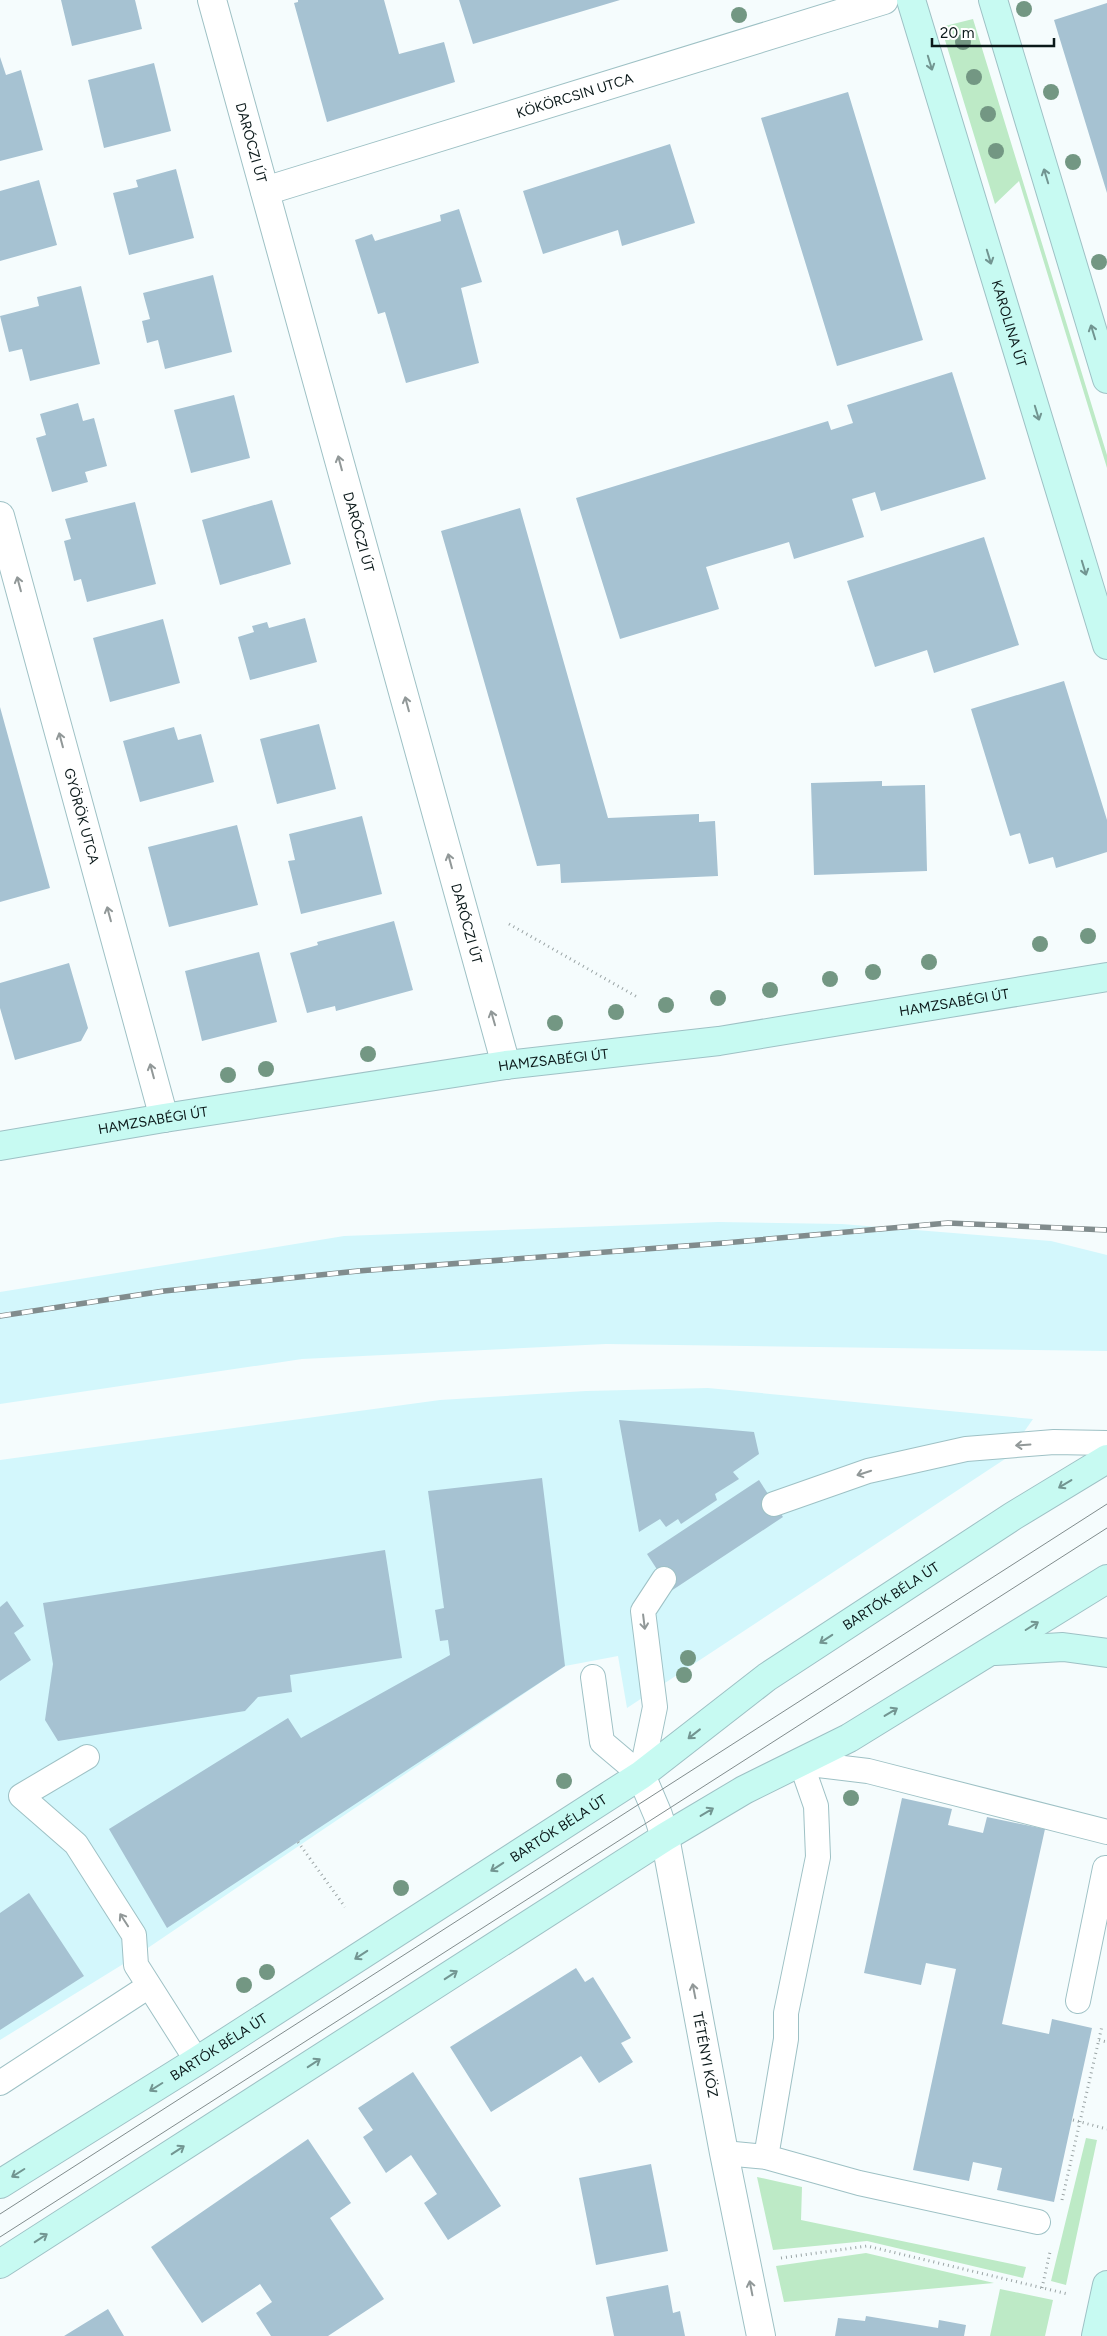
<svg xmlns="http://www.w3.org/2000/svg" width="1107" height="2336" viewBox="0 0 1107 2336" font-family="Figtree,sans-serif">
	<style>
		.built { fill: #d3f7fc }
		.green { fill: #bdeac6 }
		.building { fill: #a6c2d2 }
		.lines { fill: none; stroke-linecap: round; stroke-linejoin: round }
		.lane-casing { stroke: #9ec1c5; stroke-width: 26 }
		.street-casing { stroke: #9ec1c5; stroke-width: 30 }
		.secondary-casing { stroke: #9ec1c5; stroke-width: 30 }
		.path { stroke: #9aa4a5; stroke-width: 3; stroke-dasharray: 1 4; stroke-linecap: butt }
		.lane { stroke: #fff; stroke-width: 24 }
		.street { stroke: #fff; stroke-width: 28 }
		.secondary { stroke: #c7faf2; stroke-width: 28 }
		.tram { stroke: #818c8d; stroke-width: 1 }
		.rail-casing { stroke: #818c8d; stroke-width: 5.5 }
		.rail { stroke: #fff; stroke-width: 4; stroke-dasharray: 11; stroke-linecap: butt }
		.tree { fill: #739783 }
		.oneway { stroke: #729591 }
		.oneway2 { stroke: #919898 }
		.labels { text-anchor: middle; stroke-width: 4.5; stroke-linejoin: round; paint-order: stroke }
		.street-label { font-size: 14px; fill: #0b191a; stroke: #fff }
	</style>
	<rect width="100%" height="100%" fill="#f5fcfd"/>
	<path class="built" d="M718,1222L842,1224L1051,1241L1107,1255V1351L606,1344L302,1359L0,1404V1292L344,1236Z
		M708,1388L1033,1419L1005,1459L627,1708L618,1656L565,1666L133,1958L0,2040V1460L440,1400L586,1391Z"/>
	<path class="green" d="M973,19L1107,455V468L1019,181L995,204L941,27Z
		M1086,2138L1097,2140L1066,2285L1051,2281Z
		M757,2177L802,2187L801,2220L1026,2267L1023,2278L867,2241L773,2250Z
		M866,2253L994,2283L784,2302L776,2266Z
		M1000,2289L1053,2300L1045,2336H990Z"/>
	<path class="building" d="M61,0H135L142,29L72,46Z
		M298,0H384L399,54L444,42L455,82L327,122L294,3L298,2Z
		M459,0H620L473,44Z
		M1107,3V193L1054,20Z
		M0,57L6,75L21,70L43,150L0,161Z
		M154,63L171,131L104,148L88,80Z
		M848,92L923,340L837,366L761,118Z
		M670,144L695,223L622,246L618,230L543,254L523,191Z
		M176,169L194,238L129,255L113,193L138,187L136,180Z
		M39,180L57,245L0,261V191Z
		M459,209L482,282L461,288L479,363L406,383L385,312L378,314L355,240L372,234L375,241L441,221L440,215Z
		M213,275L232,352L165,369L158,340L147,343L142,321L150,319L143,293Z
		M81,286L100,364L30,381L22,349L9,352L0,316L39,306L37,297Z
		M952,372L986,479L881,511L875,492L852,499L864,537L794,559L789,542L706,567L719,609L620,639L576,498L828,421L831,430L853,423L847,405Z
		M234,395L250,458L191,473L174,410Z
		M78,403L83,421L94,418L107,466L85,472L88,482L52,492L36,438L46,435L40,414Z
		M272,500L291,564L220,585L202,520Z
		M135,502L156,584L87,602L81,579L74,581L64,541L71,539L65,519Z
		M520,508L608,818L699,814V822L715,821L718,876L561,883L560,864L537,866L441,531Z
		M984,537L1019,645L934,673L927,650L875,667L847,581Z
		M305,618L317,662L250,680L238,637L254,632L252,626L267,622L269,628Z
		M163,619L180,683L110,702L93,638Z
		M1064,681L1107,820V852L1056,868L1053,857L1029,864L1020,833L1010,836L971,709Z
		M0,707L50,888L0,902Z
		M319,724L336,789L277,804L260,739Z
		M174,727L178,740L201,734L214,782L140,802L123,741Z
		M882,781V786L925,785L927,871L814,875L811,783Z
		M362,816L382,894L301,914L288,861L295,860L289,834Z
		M237,825L258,905L169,927L148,847Z
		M394,921L413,990L336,1011L335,1006L307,1013L290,953L318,945L317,942Z
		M259,952L277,1022L202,1041L185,971Z
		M69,963L88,1028L81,1041L15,1060L0,1008V983Z
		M619,1420L754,1432L759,1454L733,1472L739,1479L715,1494L717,1500L681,1524L678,1519L666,1527L660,1519L639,1532Z
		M542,1478L565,1666L167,1928L109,1829L288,1718L301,1738L450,1655L448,1640L440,1641L435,1610L444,1608L428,1491Z
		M759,1480L783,1517L671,1591L647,1554Z
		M385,1550L402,1658L290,1675L292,1692L258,1697L245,1711L58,1741L45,1720L53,1664L43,1603Z
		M7,1601L24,1626L14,1633L31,1660L0,1681V1607Z
		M902,1798L952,1809L948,1825L983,1833L987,1817L1045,1829L1002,2024L1049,2034L1052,2019L1092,2028L1054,2202L997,2190L1002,2168L973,2162L969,2181L913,2170L956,1969L926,1963L921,1985L864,1973Z
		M29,1893L84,1976L0,2030V1913Z
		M576,1968L585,1982L593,1977L631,2038L621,2043L633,2062L599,2083L581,2056L491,2112L450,2047Z
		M413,2072L501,2206L448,2240L424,2203L437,2194L411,2155L386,2173L363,2137L373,2130L358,2108Z
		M308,2139L351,2203L330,2218L384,2299L328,2336H271L256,2313L272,2302L260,2284L202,2323L151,2247Z
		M651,2164L668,2251L596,2265L579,2178Z
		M668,2285L673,2313L680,2311L685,2336H614L606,2297Z
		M108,2309L124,2336H64Z
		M866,2316L938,2328L939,2320L966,2325L964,2336H835L838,2318L865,2321Z"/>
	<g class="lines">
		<g class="lane-casing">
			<path id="lane" d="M774,1504L868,1471L966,1449L1054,1442L1107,1443
				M593,1677L602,1742L641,1775L655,1707L643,1611L664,1579
				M87,1757L21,1796L76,1844L134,1935L136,1965L197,2061
				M1078,2001L1105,1868H1107
				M0,2083L149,1986
				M724,2153L766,2157L859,2183L1038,2222
				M766,2157L786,2039V2013L818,1857L816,1806L801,1763L868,1771L1107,1832"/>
		</g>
		<g class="street-casing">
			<g id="street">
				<path id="s1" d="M212,0L506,1065"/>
				<path id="s2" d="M265,191L884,0"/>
				<path id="s3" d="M0,516L164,1118"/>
				<path id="s4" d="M641,1775L658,1815L665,1837L724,2153L761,2336"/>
			</g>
		</g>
		<g class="secondary-casing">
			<g id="secondary">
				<path id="s5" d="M911,0L1107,645"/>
				<path d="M993,0L1107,379"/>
				<path id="s6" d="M0,1146L164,1118L506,1065L719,1041L1107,977"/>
				<path d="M995,1651L1063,1647L1107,1653"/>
				<path id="s7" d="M0,2184L197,2061L641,1775L767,1677L1013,1516L1107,1459"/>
				<path d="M0,2264L665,1837L744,1790L849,1738L1107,1579"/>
				<path d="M1096,2336L1107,2285"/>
			</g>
		</g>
		<path class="path" d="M509,924L639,998
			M298,1842L345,1907
			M1099,2040L1107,2042
			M1073,2120L1107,2129
			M1062,2200L1102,2026
			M781,2258L867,2246L1068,2294
			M1042,2288L1050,2252"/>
		<use href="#lane" class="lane"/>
		<use href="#street" class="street"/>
		<use href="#secondary" class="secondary"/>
		<path class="tram" d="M0,2214L1107,1504
			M0,2237L1107,1528"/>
		<g class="rail-casing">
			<path id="rail" d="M0,1316L164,1291L358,1271L724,1243L948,1223L1107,1230"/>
		</g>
		<use href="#rail" class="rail"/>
	</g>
	<g class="tree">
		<circle cx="1024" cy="9" r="8"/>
		<circle cx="739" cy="15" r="8"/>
		<circle cx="963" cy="42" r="8"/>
		<circle cx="974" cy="77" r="8"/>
		<circle cx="1051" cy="92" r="8"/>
		<circle cx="988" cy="114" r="8"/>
		<circle cx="996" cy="151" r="8"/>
		<circle cx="1073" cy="162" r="8"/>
		<circle cx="1099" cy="262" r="8"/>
		<circle cx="1088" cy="936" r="8"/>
		<circle cx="1040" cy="944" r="8"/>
		<circle cx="929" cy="962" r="8"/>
		<circle cx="873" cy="972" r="8"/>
		<circle cx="830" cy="979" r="8"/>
		<circle cx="770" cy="990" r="8"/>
		<circle cx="718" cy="998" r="8"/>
		<circle cx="666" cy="1005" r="8"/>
		<circle cx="616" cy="1012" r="8"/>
		<circle cx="555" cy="1023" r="8"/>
		<circle cx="368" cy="1054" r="8"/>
		<circle cx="266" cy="1069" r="8"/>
		<circle cx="228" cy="1075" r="8"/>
		<circle cx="688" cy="1658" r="8"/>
		<circle cx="684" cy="1675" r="8"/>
		<circle cx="564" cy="1781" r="8"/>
		<circle cx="851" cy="1798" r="8"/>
		<circle cx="401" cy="1888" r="8"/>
		<circle cx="267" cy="1972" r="8"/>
		<circle cx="244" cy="1985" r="8"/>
	</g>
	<defs><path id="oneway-shaft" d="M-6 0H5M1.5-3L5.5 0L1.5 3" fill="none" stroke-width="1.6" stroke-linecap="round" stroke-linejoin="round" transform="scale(1.25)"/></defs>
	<g class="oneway">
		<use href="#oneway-shaft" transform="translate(930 63) rotate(73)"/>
		<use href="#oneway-shaft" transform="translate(1046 176) rotate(-107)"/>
		<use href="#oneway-shaft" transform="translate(989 257) rotate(73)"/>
		<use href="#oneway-shaft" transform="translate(1093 332) rotate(-107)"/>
		<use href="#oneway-shaft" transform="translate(1037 413) rotate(73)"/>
		<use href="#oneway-shaft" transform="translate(1084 568) rotate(73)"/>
		<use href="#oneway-shaft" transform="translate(1065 1484) rotate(149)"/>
		<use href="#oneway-shaft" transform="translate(1032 1626) rotate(-32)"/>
		<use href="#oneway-shaft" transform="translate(826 1639) rotate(147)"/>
		<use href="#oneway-shaft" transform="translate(891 1712) rotate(-31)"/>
		<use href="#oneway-shaft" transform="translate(694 1734) rotate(142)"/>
		<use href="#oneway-shaft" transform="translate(707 1812) rotate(-31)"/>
		<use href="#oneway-shaft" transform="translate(497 1867) rotate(147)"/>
		<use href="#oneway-shaft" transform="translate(361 1955) rotate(147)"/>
		<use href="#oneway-shaft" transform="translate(451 1975) rotate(-33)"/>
		<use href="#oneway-shaft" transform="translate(314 2063) rotate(-33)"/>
		<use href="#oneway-shaft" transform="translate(156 2087) rotate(148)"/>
		<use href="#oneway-shaft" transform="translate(178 2150) rotate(-33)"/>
		<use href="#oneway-shaft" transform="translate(18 2173) rotate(148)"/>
		<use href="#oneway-shaft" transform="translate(41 2238) rotate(-33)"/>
	</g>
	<g class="oneway2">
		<use href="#oneway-shaft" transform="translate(340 463) rotate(-105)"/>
		<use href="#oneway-shaft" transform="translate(19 584) rotate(-105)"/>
		<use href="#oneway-shaft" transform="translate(407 704) rotate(-105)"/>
		<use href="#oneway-shaft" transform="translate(61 740) rotate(-105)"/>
		<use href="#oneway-shaft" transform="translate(450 861) rotate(-105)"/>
		<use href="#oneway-shaft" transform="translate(109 914) rotate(-105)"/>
		<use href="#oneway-shaft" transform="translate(493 1018) rotate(-106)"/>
		<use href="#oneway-shaft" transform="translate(152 1071) rotate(-105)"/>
		<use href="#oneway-shaft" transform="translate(1023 1445) rotate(176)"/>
		<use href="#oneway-shaft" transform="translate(864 1473) rotate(162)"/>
		<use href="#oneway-shaft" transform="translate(644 1622) rotate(83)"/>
		<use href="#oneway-shaft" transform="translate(124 1920) rotate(-123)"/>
		<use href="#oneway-shaft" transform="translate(694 1991) rotate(-101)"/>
		<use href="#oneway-shaft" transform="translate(751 2288) rotate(-101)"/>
	</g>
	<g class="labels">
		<g class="street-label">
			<text dy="5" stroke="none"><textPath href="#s2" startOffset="324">KÖKÖRCSIN UTCA</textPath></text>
			<text dy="5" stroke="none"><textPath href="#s1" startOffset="148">DARÓCZI ÚT</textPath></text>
			<text dy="5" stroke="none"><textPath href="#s5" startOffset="338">KAROLINA ÚT</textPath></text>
			<text dy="5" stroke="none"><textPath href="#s1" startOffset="552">DARÓCZI ÚT</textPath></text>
			<text dy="5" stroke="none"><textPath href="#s3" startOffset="311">GYÖRÖK UTCA</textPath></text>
			<text dy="5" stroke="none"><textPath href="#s1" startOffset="958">DARÓCZI ÚT</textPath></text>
			<text dy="5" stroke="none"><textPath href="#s6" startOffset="965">HAMZSABÉGI ÚT</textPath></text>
			<text dy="5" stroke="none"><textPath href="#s6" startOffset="560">HAMZSABÉGI ÚT</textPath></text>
			<text dy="5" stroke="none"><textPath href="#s6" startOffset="155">HAMZSABÉGI ÚT</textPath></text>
			<text dy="5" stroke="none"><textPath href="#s7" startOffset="1068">BARTÓK BÉLA ÚT</textPath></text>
			<text dy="5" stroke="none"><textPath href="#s7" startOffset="662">BARTÓK BÉLA ÚT</textPath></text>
			<text dy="5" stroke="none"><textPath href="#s7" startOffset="258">BARTÓK BÉLA ÚT</textPath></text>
			<text dy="5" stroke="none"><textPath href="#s4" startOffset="288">TÉTÉNYI KÖZ</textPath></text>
		</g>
	</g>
	<path d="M932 38v8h122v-8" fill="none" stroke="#0b191a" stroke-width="2.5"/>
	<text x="940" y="38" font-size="15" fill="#0b191a" stroke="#ffffff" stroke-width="4" paint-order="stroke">20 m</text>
</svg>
